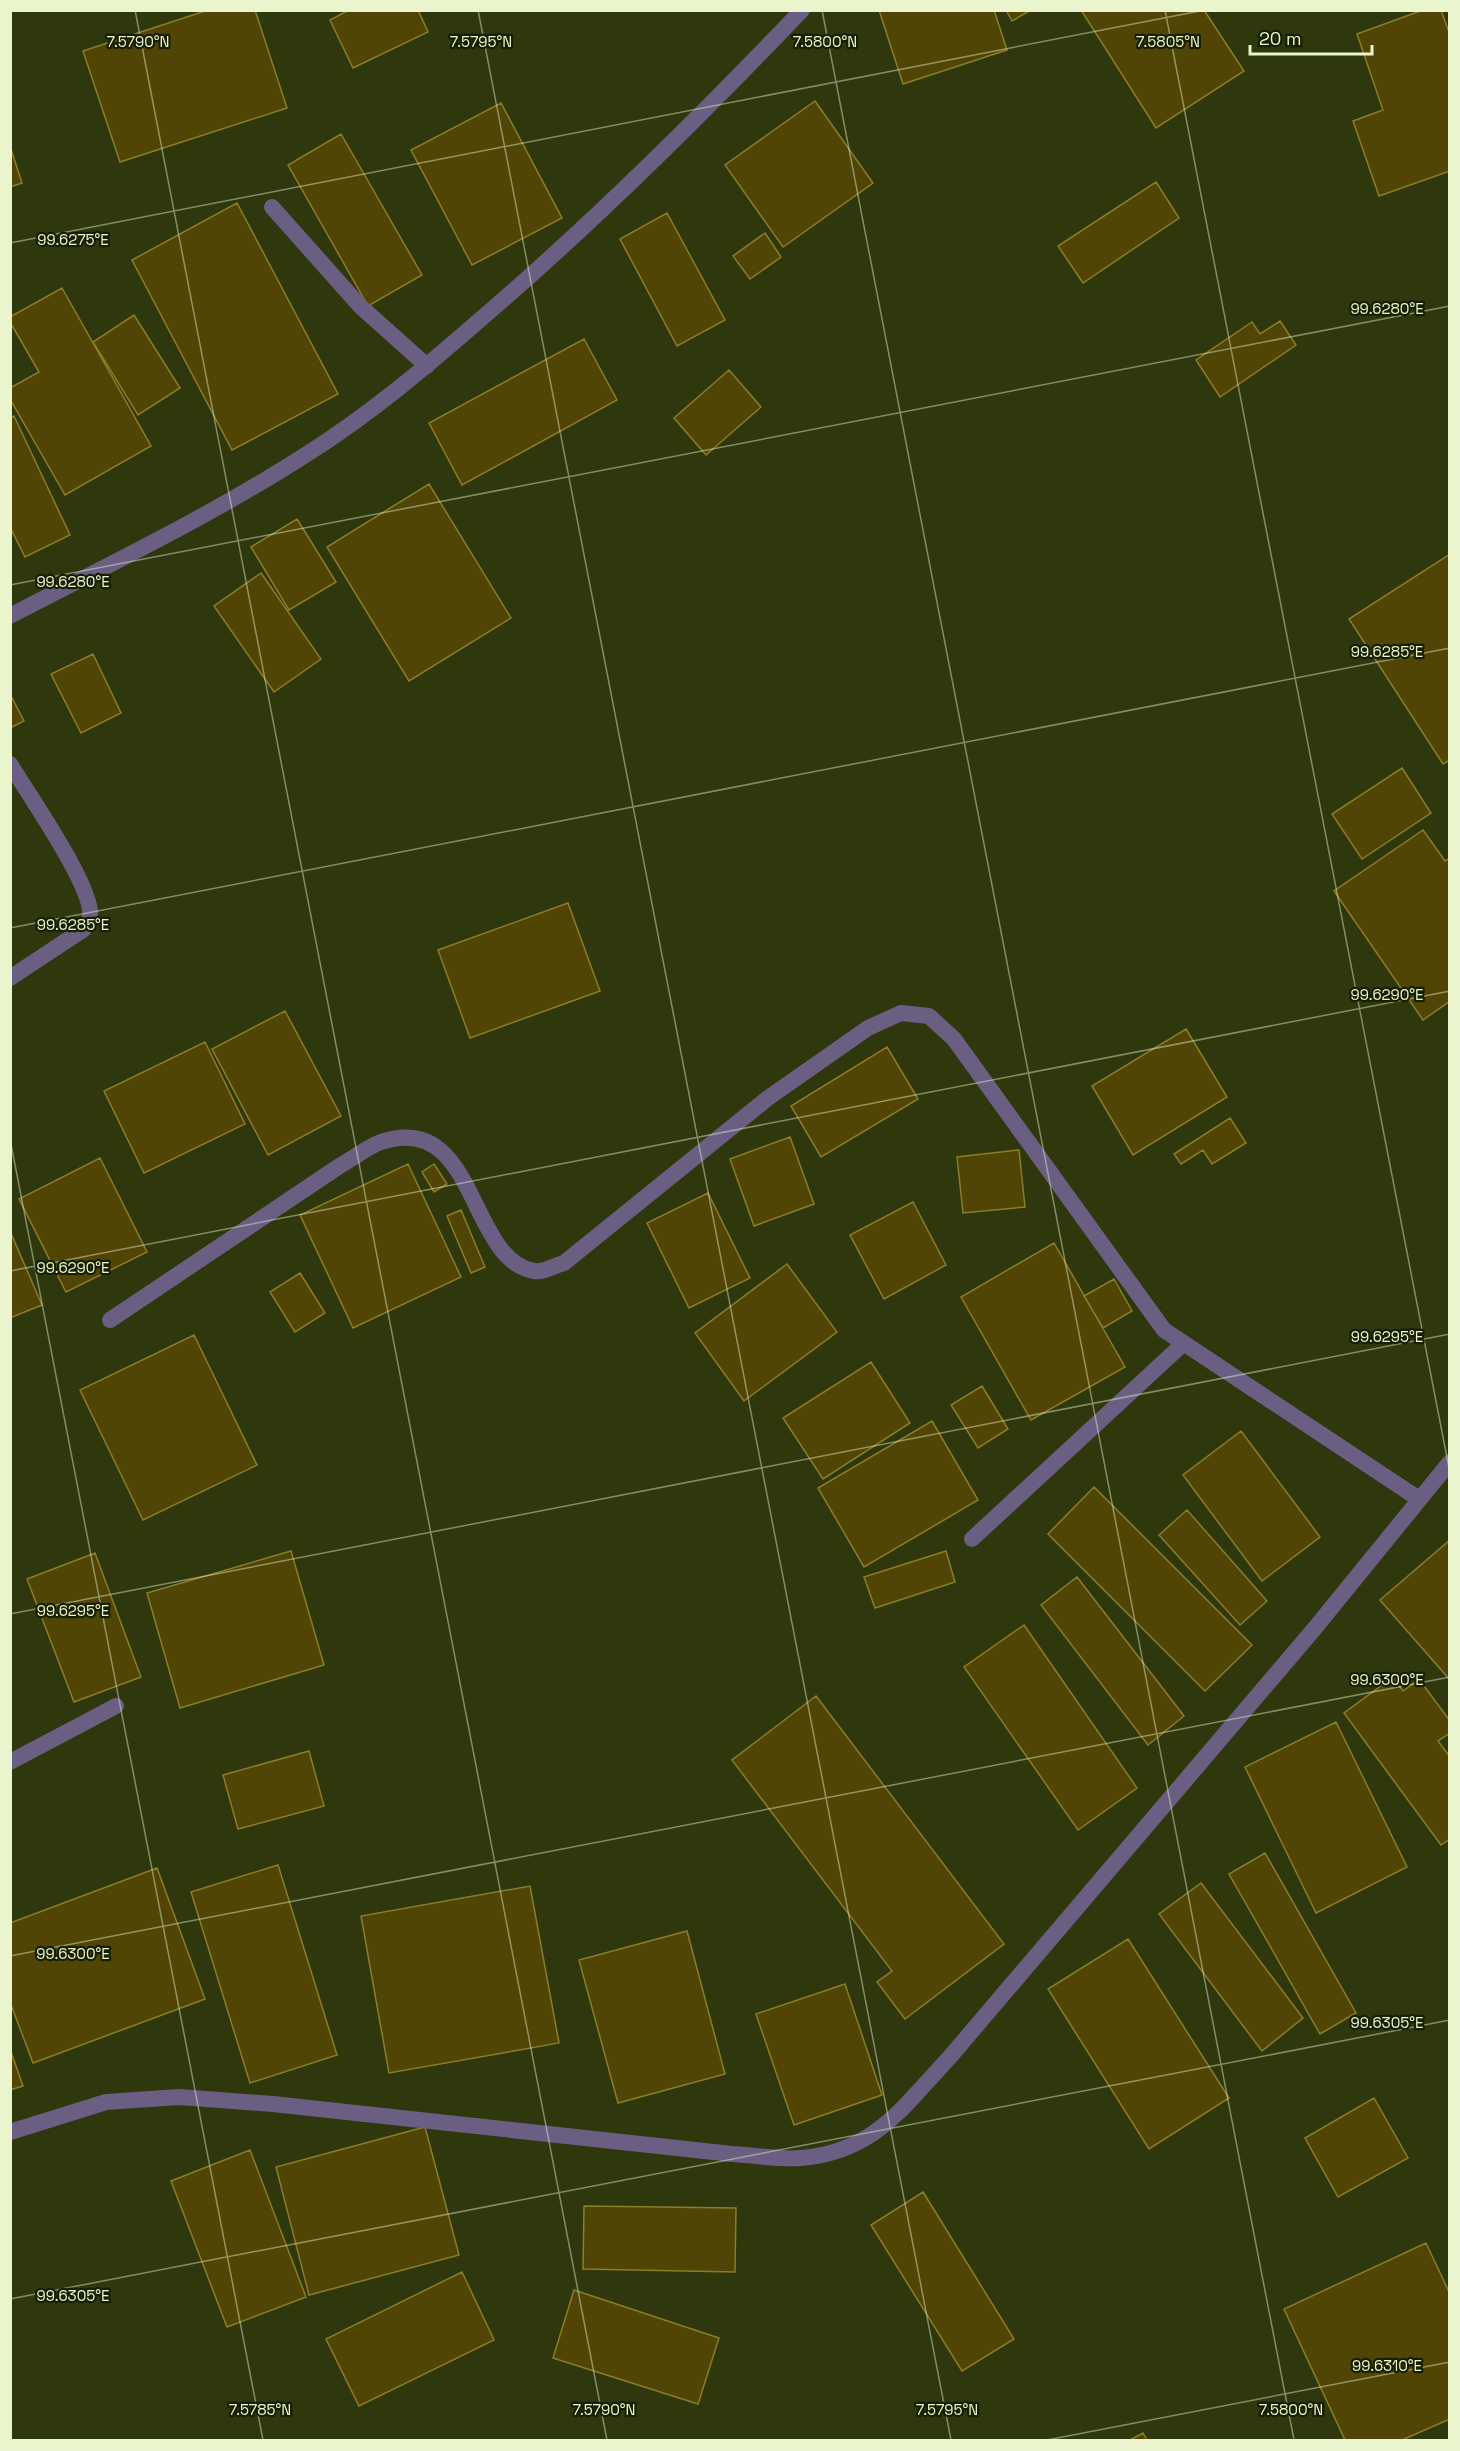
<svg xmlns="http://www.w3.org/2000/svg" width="1460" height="2451" viewBox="0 0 1460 2451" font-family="'Space Grotesk',sans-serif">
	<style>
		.building { fill: #504504; stroke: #8c7d27; stroke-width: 1.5 }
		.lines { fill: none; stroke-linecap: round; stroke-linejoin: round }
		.minor { stroke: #6a5e83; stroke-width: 16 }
		.ticks { fill: none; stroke: #eaf5cd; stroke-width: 1.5; stroke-opacity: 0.45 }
		.ticks-label { font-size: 15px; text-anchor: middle; fill: #eaf5cd; stroke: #181e00; stroke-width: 4.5; stroke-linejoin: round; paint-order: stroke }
	</style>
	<rect width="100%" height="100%" fill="#2f370d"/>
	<path class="building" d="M208,10H255L287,108L120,162L83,51Z
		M349,10H418L428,32L353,68L330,20Z
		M879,10H994L1007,50L903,84Z
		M1006,10H1031L1012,21Z
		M1081,10H1204L1244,71L1156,128Z
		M1423,10H1441L1450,35V171L1379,196L1353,121L1383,110L1357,34Z
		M815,101L873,183L783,247L725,165Z
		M501,103L562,218L472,265L411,150Z
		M341,134L422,275L368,306L288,165Z
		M10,146L22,183L10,187Z
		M1156,182L1179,218L1083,283L1058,246Z
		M237,203L338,394L232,450L132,260Z
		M667,213L725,320L677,346L620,239Z
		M765,233L781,257L750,279L733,256Z
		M62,288L151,446L65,495L10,399V388L39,372L10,322V317Z
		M134,315L180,388L138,415L93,342Z
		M1280,321L1296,345L1220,397L1196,360L1252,322L1260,334Z
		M584,339L617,400L462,485L429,423Z
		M729,370L761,407L706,455L674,418Z
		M14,416L70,535L25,557L10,527V418Z
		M429,484L511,618L409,681L327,547Z
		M297,519L336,582L289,610L251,547Z
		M1450,554V760L1443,764L1349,619Z
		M261,573L321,659L274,692L214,606Z
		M93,654L121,713L81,733L51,674Z
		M10,694L24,721L10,728Z
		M1402,768L1431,813L1362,859L1332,814Z
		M1423,830L1445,861L1450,858V1001L1423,1020L1334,891Z
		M568,903L600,991L470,1038L438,950Z
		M285,1011L341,1116L268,1155L212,1049Z
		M1186,1029L1227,1097L1133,1155L1092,1086Z
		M205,1042L245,1124L144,1173L104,1091Z
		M887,1047L918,1099L821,1157L791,1106Z
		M1230,1118L1246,1143L1212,1164L1203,1150L1181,1164L1174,1154Z
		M790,1137L814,1204L754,1226L730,1159Z
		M1019,1150L1025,1207L963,1213L957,1157Z
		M100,1158L147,1252L66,1292L19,1199Z
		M408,1164L461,1277L353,1328L300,1215Z
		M434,1164L447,1184L434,1192L422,1172Z
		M708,1193L750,1278L689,1308L647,1223Z
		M913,1202L946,1265L884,1299L850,1235Z
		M461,1210L485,1267L471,1273L447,1216Z
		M10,1231L42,1305L10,1318Z
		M1054,1243L1125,1367L1031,1420L961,1297Z
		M787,1264L837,1332L744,1401L695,1333Z
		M300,1273L325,1313L295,1332L270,1292Z
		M1114,1279L1132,1311L1103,1328L1084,1296Z
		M194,1335L257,1465L143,1520L80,1390Z
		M871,1362L910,1423L823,1479L783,1418Z
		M982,1386L1008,1429L978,1448L951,1405Z
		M932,1421L978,1500L864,1567L818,1488Z
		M1241,1431L1320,1537L1262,1581L1183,1475Z
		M1094,1487L1252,1645L1205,1691L1048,1534Z
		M1187,1510L1267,1601L1240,1625L1159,1535Z
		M1450,1540V1680L1380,1600Z
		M291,1551L324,1665L180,1708L147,1593Z
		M946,1551L955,1582L875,1608L864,1577Z
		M95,1553L141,1677L74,1702L27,1579Z
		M1077,1577L1184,1716L1148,1745L1041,1605Z
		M1024,1625L1137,1788L1078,1830L964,1667Z
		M1393,1677L1403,1691L1419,1679L1450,1721V1733L1438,1741L1450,1757V1839L1441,1845L1344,1713Z
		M816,1696L1004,1944L905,2019L877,1982L892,1971L732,1760Z
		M1336,1722L1407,1867L1316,1913L1245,1767Z
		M309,1751L324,1806L238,1829L223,1775Z
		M1265,1853L1356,2013L1320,2034L1229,1874Z
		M278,1865L337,2055L250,2083L191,1892Z
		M157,1868L205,1999L33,2063L10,2002V1923Z
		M1201,1883L1303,2018L1262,2051L1159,1914Z
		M530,1886L559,2043L389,2073L361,1916Z
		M687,1931L725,2074L618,2103L579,1960Z
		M1128,1939L1229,2098L1149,2149L1048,1989Z
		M845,1984L882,2095L794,2125L756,2014Z
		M10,2049L23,2086L10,2090Z
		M1374,2098L1408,2158L1338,2197L1305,2138Z
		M425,2127L459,2255L309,2295L276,2167Z
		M250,2150L306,2297L227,2327L171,2181Z
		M923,2192L1014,2339L962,2371L871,2225Z
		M584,2206L736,2208L735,2272L583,2269Z
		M1426,2243L1450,2294V2419L1402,2440H1345L1284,2309Z
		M462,2272L494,2340L359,2406L326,2339Z
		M574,2290L719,2338L698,2404L553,2358Z
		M1143,2433L1147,2440H1130Z"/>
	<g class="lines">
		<path class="minor" d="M272,207L360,306L427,366
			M10,616C110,564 212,515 307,454C369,415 427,366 482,318C594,222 700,117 802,10
			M10,764C27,792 94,888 90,916C89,920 86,925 84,929L10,978
			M110,1320L341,1165C354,1158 367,1147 381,1142C477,1110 468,1260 534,1271C542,1273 556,1265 564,1263L768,1098L868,1028L901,1013L929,1016L954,1039L1164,1330L1419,1499
			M972,1539L1184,1343
			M10,1762L116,1706
			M10,2132L106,2102L179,2097L273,2104L732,2154C754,2155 779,2160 801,2158C874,2152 903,2107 949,2058L1315,1628L1450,1462"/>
	</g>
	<path class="ticks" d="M135,10L607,2440M478,10L951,2440M822,10L1294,2440M1165,10L1450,1473M10,243L1205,10M10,585L1450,306M10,928L1450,648M10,1139L263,2440M10,1271L1450,991M10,1614L1450,1334M10,1956L1450,1677M10,2299L1450,2020M1047,2440L1450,2362"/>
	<g class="ticks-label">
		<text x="138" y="47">7.5790°N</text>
		<text x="481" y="47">7.5795°N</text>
		<text x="825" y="47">7.5800°N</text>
		<text x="1168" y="47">7.5805°N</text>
		<text x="73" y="245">99.6275°E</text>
		<text x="1387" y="314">99.6280°E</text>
		<text x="73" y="587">99.6280°E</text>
		<text x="1387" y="657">99.6285°E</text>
		<text x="73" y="930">99.6285°E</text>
		<text x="1387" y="1000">99.6290°E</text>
		<text x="73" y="1273">99.6290°E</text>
		<text x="1387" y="1342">99.6295°E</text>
		<text x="73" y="1616">99.6295°E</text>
		<text x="1387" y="1685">99.6300°E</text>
		<text x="73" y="1959">99.6300°E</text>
		<text x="1387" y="2028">99.6305°E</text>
		<text x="73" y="2301">99.6305°E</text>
		<text x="1387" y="2371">99.6310°E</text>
		<text x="260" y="2415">7.5785°N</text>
		<text x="604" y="2415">7.5790°N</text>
		<text x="947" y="2415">7.5795°N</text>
		<text x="1291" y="2415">7.5800°N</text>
	</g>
	<rect width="1460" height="2451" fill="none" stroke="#eaf5cd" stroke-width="24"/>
	<path d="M1250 45v9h122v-9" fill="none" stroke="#eaf5cd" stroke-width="3"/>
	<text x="1259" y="45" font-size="18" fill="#eaf5cd" stroke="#181e00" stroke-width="4.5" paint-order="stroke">20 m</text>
</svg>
